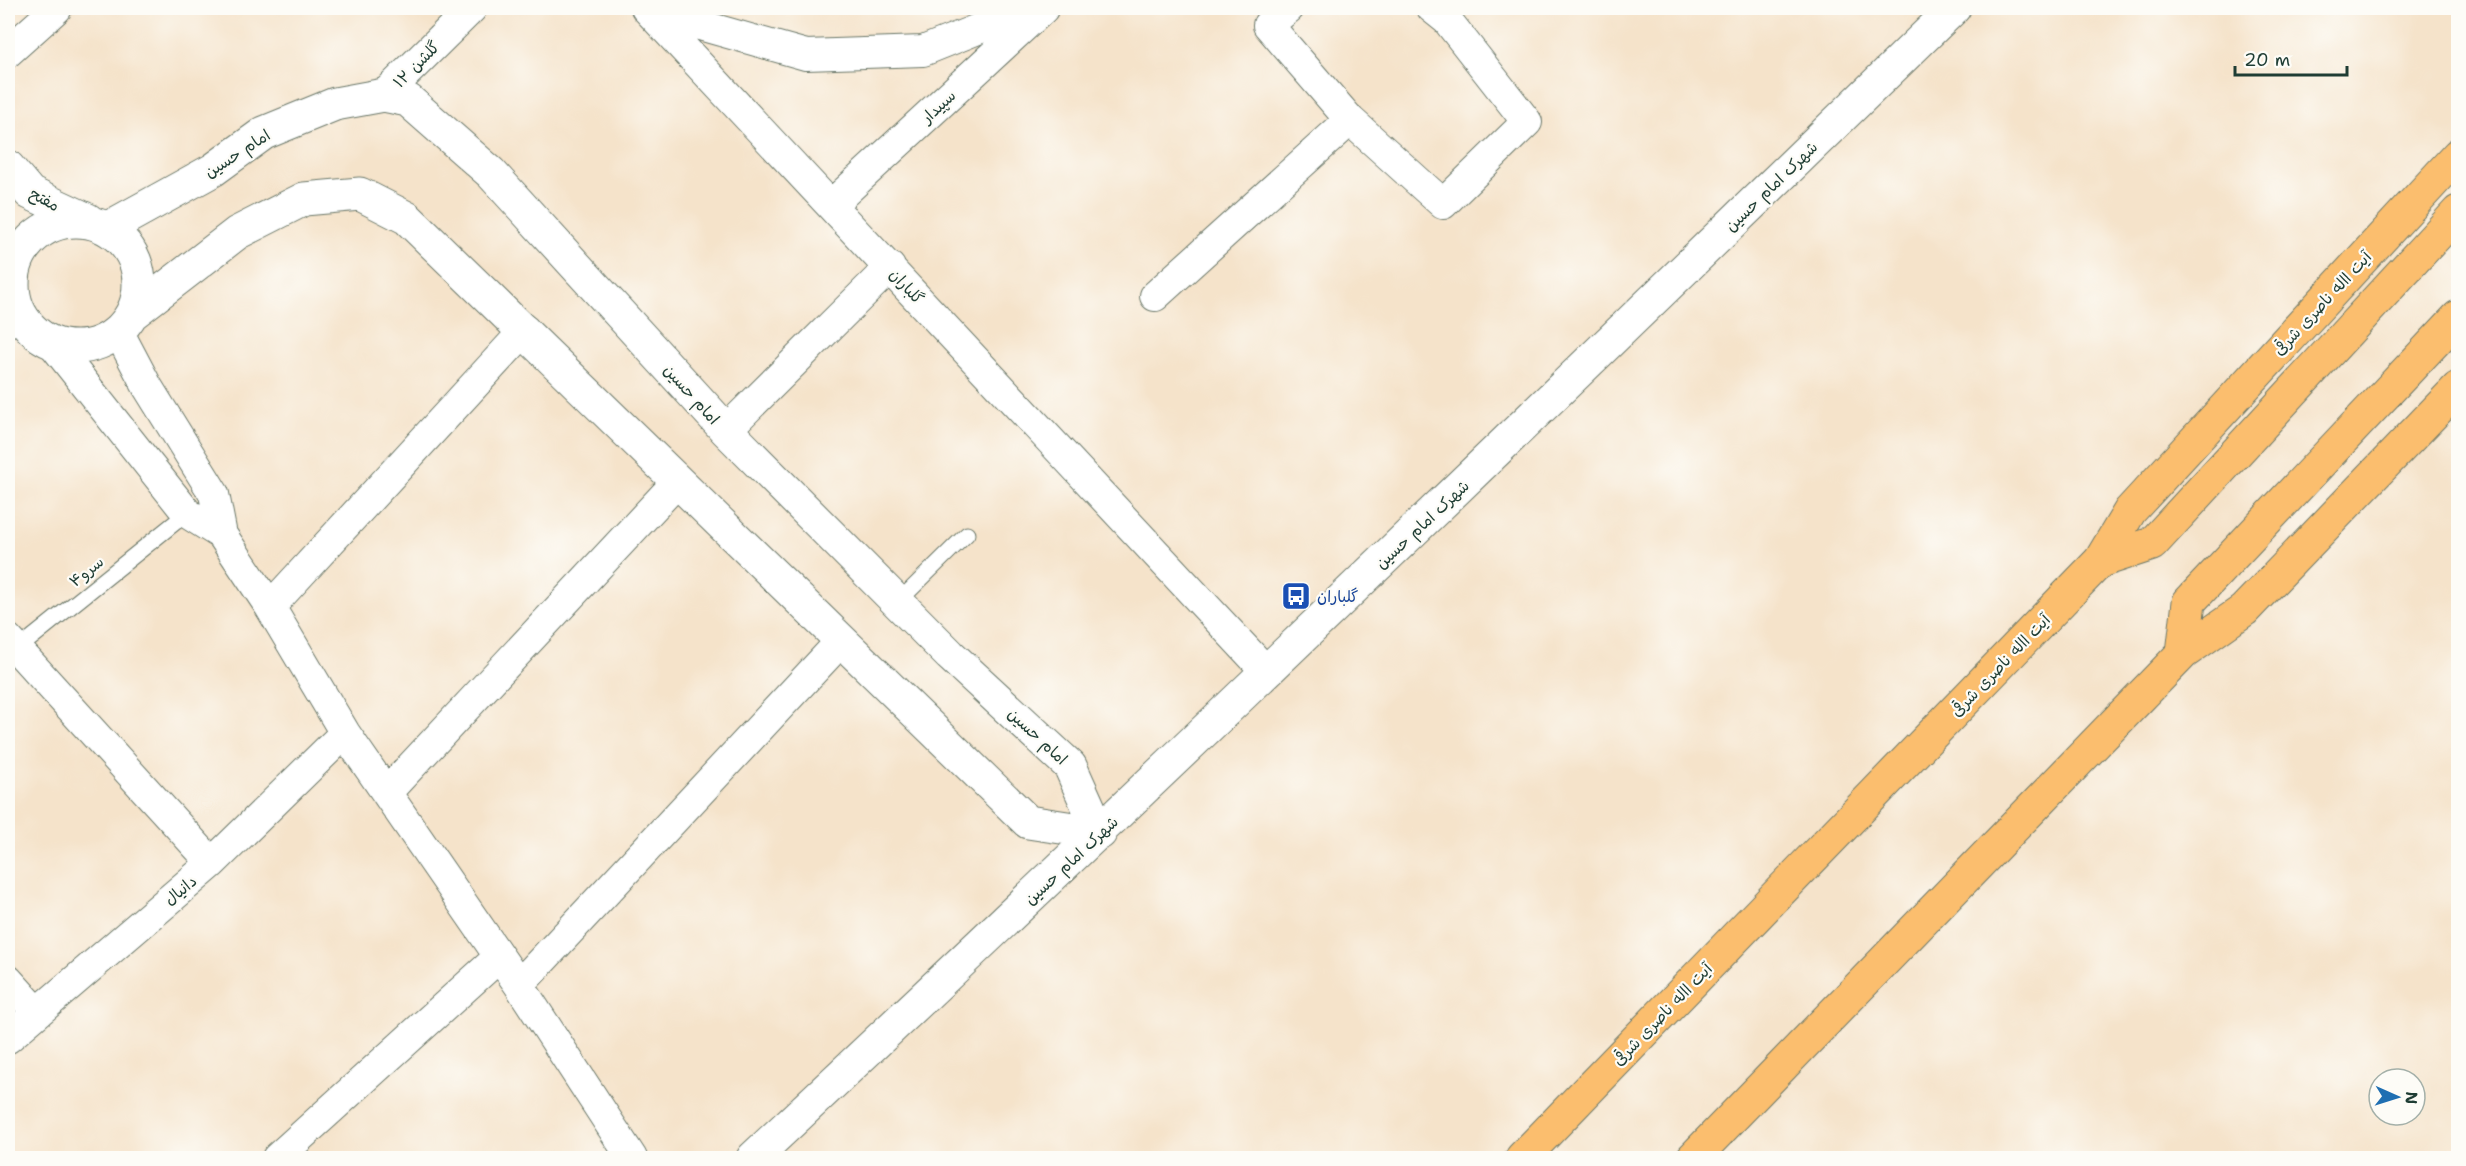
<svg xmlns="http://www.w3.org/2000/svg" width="2466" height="1166" viewBox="0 0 2466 1166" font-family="'Shantell Sans','Playpen Sans Arabic',sans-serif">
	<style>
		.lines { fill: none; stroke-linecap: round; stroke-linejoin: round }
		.service-casing { stroke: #6a7768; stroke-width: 17 }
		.minor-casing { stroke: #6a7768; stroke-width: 32 }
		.tertiary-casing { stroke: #6a7768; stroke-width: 35 }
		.trunk-casing { stroke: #6a7768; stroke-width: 35 }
		.service { stroke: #fff; stroke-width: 15 }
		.minor { stroke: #fff; stroke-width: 30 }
		.tertiary { stroke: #fff; stroke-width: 33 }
		.trunk { stroke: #fbbe6e; stroke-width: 33 }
		.labels { text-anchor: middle; stroke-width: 4.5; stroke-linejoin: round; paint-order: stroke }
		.street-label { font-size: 16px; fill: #1f3d34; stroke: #fdfcf7 }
		.transit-label { font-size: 16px; fill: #164399; stroke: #fdfcf7; text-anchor: start }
	</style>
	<rect width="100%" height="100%" fill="#fdfcf7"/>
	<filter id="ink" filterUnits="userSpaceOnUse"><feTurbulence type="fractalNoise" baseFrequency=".0167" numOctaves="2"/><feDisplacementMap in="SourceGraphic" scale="12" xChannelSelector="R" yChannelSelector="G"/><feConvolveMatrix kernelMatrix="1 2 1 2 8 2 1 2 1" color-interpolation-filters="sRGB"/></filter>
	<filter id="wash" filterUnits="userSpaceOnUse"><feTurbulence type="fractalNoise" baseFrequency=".008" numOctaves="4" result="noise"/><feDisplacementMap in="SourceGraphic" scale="24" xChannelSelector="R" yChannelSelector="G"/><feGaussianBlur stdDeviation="1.35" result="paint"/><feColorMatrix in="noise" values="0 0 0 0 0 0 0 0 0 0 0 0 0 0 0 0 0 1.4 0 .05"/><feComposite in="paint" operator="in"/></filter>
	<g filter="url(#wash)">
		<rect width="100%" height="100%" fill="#f5e3ca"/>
	</g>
	<g filter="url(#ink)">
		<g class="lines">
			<g class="service-casing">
				<path id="service" d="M898,602L967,534
					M14,652L187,513"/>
			</g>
			<g class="minor-casing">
				<path id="minor" d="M646,8L1266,671
					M669,8L700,25L806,55L923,51L1030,8
					M1289,8L1268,25L1350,120L1443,204L1527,122L1447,20L1432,8
					M8,52L57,8
					M384,95L472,8
					M831,205L1043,9
					M1155,296L1350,120
					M8,322L18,312
					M118,331L147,386L214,494L222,535
					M53,344L187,513L222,535L270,607L345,733L519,985L632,1158
					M726,430L890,267
					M270,607L525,330
					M8,639L212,863
					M387,792L678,481
					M8,980L37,1012
					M519,985L842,640
					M8,1038L212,863L345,733
					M277,1158L499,957"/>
			</g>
			<g class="tertiary-casing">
				<path id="tertiary" d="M8,167L30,193L88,220
					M13 284a63 63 0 1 1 126 0a63 63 0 1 1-126 0Z
					M108,228L213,170L264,133L335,104L384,95L408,100L491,173L726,430L950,655L1070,766L1100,833
					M132,314L237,233L304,199L360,194L407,218L1028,822L1100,833
					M753,1158C1158,779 1557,394 1954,8"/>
			</g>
			<g class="trunk-casing">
				<path id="trunk" d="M2100,561L2152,544L2458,212
					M2183,653L2189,602L2458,317
					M1522,1158L2100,561L2130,511L2458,155
					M1693,1158L2183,653L2244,610L2458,388"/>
			</g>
			<use href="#service" class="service"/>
			<use href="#minor" class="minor"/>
			<use href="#tertiary" class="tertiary"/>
			<use href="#trunk" class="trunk"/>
		</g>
	</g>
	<defs>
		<g id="bus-square" transform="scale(1.5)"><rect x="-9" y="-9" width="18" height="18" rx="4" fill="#1a4fb4" stroke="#fdfcf7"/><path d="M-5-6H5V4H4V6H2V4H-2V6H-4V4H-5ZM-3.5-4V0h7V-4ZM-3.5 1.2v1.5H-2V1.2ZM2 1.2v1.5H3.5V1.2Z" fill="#fff"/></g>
	</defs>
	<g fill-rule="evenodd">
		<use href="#bus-square" x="1296" y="596"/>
	</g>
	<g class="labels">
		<g class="street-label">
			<text transform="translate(416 64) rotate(-45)" y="6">گلشن ۱۲</text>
			<text transform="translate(938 106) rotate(-43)" y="6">سپیدار</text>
			<text transform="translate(237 153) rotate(-33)" y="6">امام حسین</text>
			<text transform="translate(1771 186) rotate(-44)" y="6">شهرک امام حسین</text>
			<text transform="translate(45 199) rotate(29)" y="6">مفتح</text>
			<text transform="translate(907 286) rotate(47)" y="6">گلباران</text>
			<text transform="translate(2322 303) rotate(-47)" y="6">آیت االه ناصری شرقی</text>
			<text transform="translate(692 394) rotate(48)" y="6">امام حسین</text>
			<text transform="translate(1422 524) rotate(-43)" y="6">شهرک امام حسین</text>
			<text transform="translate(86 571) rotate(-39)" y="6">سرو۴</text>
			<text transform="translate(2000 665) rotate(-46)" y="6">آیت االه ناصری شرقی</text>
			<text transform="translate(1038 736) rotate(43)" y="6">امام حسین</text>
			<text transform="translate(1071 860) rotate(-43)" y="6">شهرک امام حسین</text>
			<text transform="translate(180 890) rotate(-40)" y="6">دانیال</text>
			<text transform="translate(1662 1014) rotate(-46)" y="6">آیت االه ناصری شرقی</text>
		</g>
		<g class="transit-label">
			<text x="1317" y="602">گلباران</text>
		</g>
	</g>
	<rect width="2466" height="1166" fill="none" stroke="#fdfcf7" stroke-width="30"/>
	<g transform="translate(2397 1097) rotate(93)"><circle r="28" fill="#fdfcf7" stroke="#a4b0a9" stroke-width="1.5"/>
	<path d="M0-4.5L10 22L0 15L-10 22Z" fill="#1f6fb2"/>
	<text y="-9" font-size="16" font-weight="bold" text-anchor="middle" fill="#1f3d34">N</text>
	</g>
	<path d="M2235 66v9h112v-9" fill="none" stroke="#1f3d34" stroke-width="3"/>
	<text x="2244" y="66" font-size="18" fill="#1f3d34" stroke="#fdfcf7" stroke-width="4.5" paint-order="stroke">20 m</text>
</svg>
